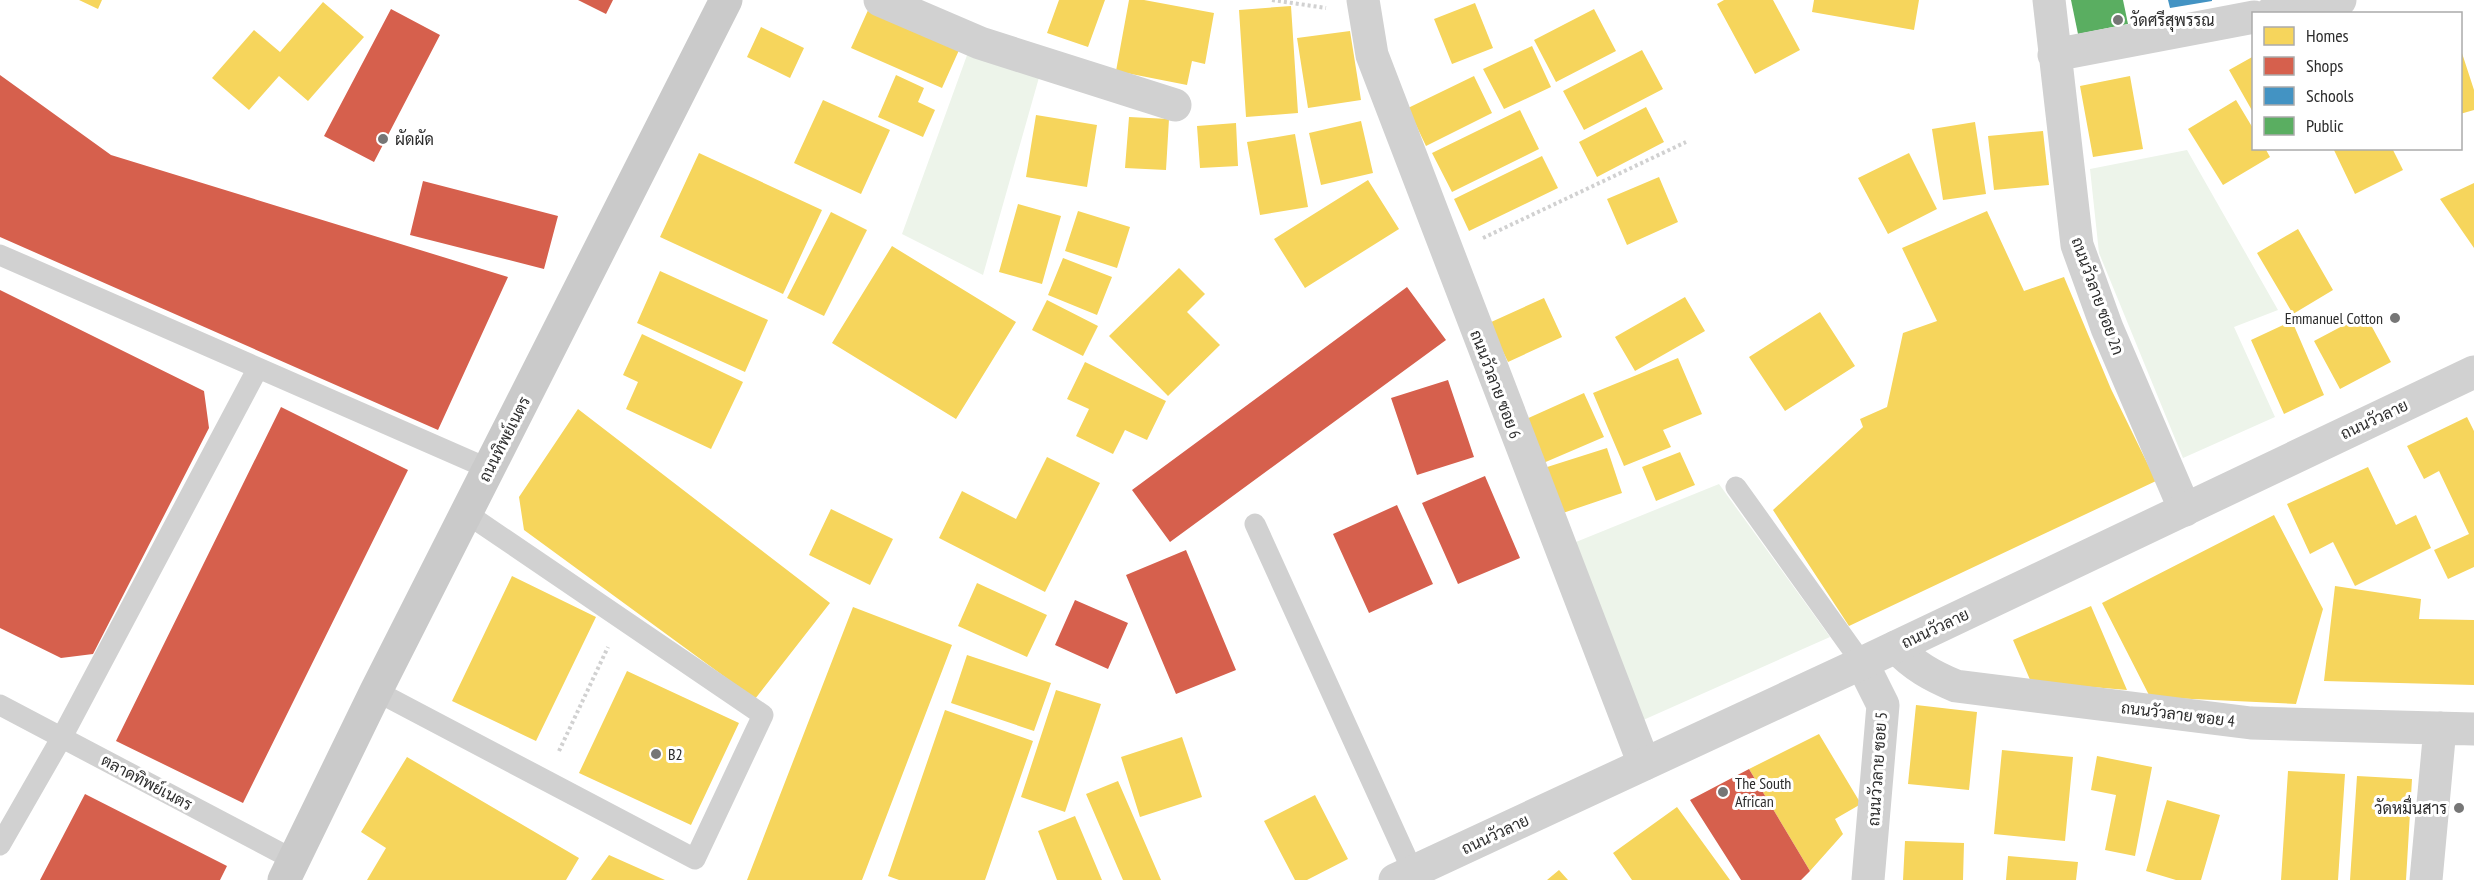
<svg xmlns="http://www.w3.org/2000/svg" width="2474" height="880" viewBox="0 0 2474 880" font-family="'PT Sans Narrow',Sarabun,sans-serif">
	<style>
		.green { fill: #edf4ea }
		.homes { fill: #f6d55c }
		.shops { fill: #d6604d }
		.schools { fill: #4393c3 }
		.public { fill: #5aae61 }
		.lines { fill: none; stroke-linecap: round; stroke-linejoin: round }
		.path { stroke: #d1d1d1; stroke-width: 4; stroke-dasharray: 3 3; stroke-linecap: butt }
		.service { stroke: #d1d1d1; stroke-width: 21 }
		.minor { stroke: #d1d1d1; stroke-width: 33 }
		.tertiary { stroke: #d1d1d1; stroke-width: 33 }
		.secondary { stroke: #cacaca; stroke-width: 33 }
		.poi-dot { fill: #767676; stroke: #fff; stroke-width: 2 }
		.labels { text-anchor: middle; stroke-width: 6; stroke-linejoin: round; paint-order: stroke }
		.poi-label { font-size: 16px; fill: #2c2c2c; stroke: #fff; text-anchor: start }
		.street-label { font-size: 16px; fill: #2c2c2c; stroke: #fff }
	</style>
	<rect width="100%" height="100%" fill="#fff"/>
	<path class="green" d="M970,47L1040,74L983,275L902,234Z
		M2187,150L2278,310L2234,327L2275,417L2183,458L2099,253L2090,169Z
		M1719,484L1830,637L1641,721L1571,544Z"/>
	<path class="homes" d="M79,0H102L98,9Z
		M1059,0H1105L1088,47L1047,33Z
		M1129,0H1144L1214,13L1205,64L1192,61L1187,85L1116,71Z
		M1724,0H1773L1800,50L1755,74L1717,4Z
		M1814,0H1919L1914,30L1812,12Z
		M323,2L364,37L308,101L279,76L249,110L212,78L254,30L280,52Z
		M1475,3L1493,48L1452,64L1434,19Z
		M1291,6L1298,113L1246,117L1239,10Z
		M869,8L960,48L942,88L851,48Z
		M1594,9L1616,51L1556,82L1534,40Z
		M761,27L804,48L790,78L747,57Z
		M1350,31L1361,100L1308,108L1297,38Z
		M1532,46L1551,87L1504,109L1483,69Z
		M1642,50L1663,89L1584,130L1563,91Z
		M2461,50L2474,90V110L2460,114Z
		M2254,56V114L2229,70Z
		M896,75L924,88L918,102L935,110L923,137L878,117Z
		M1474,76L1492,113L1426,146L1408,108Z
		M2130,76L2143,149L2093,157L2080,86Z
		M823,100L890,130L861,194L794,163Z
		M2236,100L2254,130V148H2265L2270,157L2223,185L2188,129Z
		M1646,107L1664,142L1597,177L1579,142Z
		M1520,110L1539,149L1452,192L1432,153Z
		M1036,115L1097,125L1087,187L1026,177Z
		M1129,117L1169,119L1166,170L1125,168Z
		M1361,121L1373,173L1321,185L1309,133Z
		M1975,122L1986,194L1943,200L1932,129Z
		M1236,123L1238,166L1200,168L1197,126Z
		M2043,131L2049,185L1994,190L1988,136Z
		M1295,134L1308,207L1260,215L1247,142Z
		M2333,148H2392L2403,170L2355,194Z
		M699,153L822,210L783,294L660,237Z
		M1909,153L1937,209L1888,234L1858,178Z
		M1542,156L1558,188L1469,231L1454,199Z
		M1659,177L1678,222L1627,245L1607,199Z
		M1368,180L1399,229L1305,288L1274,239Z
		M2474,183V248L2440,199Z
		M1018,204L1061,216L1042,284L999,272Z
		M1078,211L1130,227L1117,268L1065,251Z
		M1987,211L2024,291L2064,277L2111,389L2156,481L1849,626L1773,510L1863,427L1860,419L1887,407L1903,333L1937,321L1902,248Z
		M831,212L867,230L824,316L787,298Z
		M2298,229L2333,290L2293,314L2257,253Z
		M892,246L1016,322L956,419L832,343Z
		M1063,258L1112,277L1097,315L1048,295Z
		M1179,268L1205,294L1187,312L1220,345L1168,396L1109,336Z
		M660,271L768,320L745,372L637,323Z
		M1685,297L1705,331L1635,371L1615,337Z
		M1544,298L1562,337L1508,362L1489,323Z
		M1047,300L1098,326L1083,356L1032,330Z
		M1820,312L1855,366L1785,411L1749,357Z
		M2365,314L2391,362L2340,389L2314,341Z
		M2292,321L2324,395L2284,414L2251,340Z
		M642,334L743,382L711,449L626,409L638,382L623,375Z
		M1678,358L1702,414L1663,430L1671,447L1624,466L1593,393Z
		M1085,362L1166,401L1147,440L1125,430L1113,454L1076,436L1089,409L1067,399Z
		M1584,393L1604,437L1541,464L1522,421Z
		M578,409L830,603L755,699L524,530L519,497Z
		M2467,417L2474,431V567L2448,579L2434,550L2469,534L2439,471L2424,479L2407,446Z
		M1607,448L1622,493L1560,514L1544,468Z
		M1680,452L1695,485L1656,501L1642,467Z
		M1047,457L1100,483L1045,592L939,538L962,491L1016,519Z
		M2368,467L2396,525L2416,515L2431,548L2355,586L2333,542L2310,554L2287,504Z
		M831,509L893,539L870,585L809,555Z
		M2274,515L2323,609L2296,704L2150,697L2102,603Z
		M512,576L596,617L536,741L452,701Z
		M977,583L1047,615L1027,657L958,626Z
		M2335,586L2421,599L2419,619L2474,620V685L2324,681Z
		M2091,606L2127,690L2031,682L2013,640Z
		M853,607L952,645L862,880H747Z
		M967,655L1051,683L1034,731L951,703Z
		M627,671L739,723L691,825L579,773Z
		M1056,690L1101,704L1065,812L1021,797Z
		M1916,705L1977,712L1969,790L1908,784Z
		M945,710L1033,741L985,880H899L888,876Z
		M1819,734L1861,804L1835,819L1843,834L1810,871L1749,769Z
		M1182,737L1202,797L1140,817L1121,757Z
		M2002,750L2073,757L2065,841L1994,834Z
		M2097,756L2152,767L2135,856L2105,850L2116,795L2091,790Z
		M407,757L579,858L566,880H367L386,848L361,832Z
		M2288,771L2345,774L2338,880H2281Z
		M2357,776L2412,779L2406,880H2350Z
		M1118,781L1161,880H1123L1086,794Z
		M1315,795L1348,859L1307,880H1295L1264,821Z
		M2167,800L2220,815L2201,880H2176L2146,871Z
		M1677,807L1730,880H1632L1613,853Z
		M1075,816L1102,880H1057L1038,831Z
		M1905,841L1964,843L1963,880H1903Z
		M609,855L665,880H591Z
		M2008,856L2078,862L2076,880H2006Z
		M1559,870L1568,880H1547Z"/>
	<path class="shops" d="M578,0H613L606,14Z
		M391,9L440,35L374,162L324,136Z
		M0,75L111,155L508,277L438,430L0,237Z
		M423,181L558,216L544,269L410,235Z
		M1407,287L1446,340L1170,542L1132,490Z
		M0,290L204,391L209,428L93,654L61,658L0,628Z
		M1448,380L1474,457L1417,475L1391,398Z
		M281,407L408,470L243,803L116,741Z
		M1485,476L1520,558L1458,584L1422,503Z
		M1397,505L1433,584L1369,613L1333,534Z
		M1186,550L1236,670L1176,694L1126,575Z
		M1075,600L1128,623L1108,669L1055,645Z
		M1749,769L1810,871L1801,880H1741L1690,800Z
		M85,794L227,866L220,880H40Z"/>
	<path class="schools" d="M2168,0H2212V1L2170,8Z"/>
	<path class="public" d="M2071,0H2123L2128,24L2078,34Z"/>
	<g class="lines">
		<path class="path" d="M1272,0L1326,8
			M1483,238L1686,142
			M559,751L608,647"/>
		<path class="service" d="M0,255L489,469
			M1736,487L1862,663
			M1255,524L1413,872
			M376,691L695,859L763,715L466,513
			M0,705L294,860
			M0,845L62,737L258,368"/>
		<path class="minor" d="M880,0L980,43L1175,105
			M1363,0L1372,55L1644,764
			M2049,0L2077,245L2107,328L2185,510
			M2270,14L2340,0
			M2054,55L2254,17
			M1896,647C1914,666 1932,676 1956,686L2251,723L2474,729
			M1862,663L1883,705L1868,880
			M2426,880L2440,728"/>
		<path class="tertiary" d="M1395,880L1862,663L2474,372"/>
		<path class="secondary" d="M284,880L376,691L726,0"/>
	</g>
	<g class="poi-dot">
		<circle cx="2118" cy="20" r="6"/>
		<circle cx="383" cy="139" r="6"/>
		<circle cx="2395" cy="318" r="6"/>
		<circle cx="656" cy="754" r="6"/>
		<circle cx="1723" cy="792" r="6"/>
		<circle cx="2459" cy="808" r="6"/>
	</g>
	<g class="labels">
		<g class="poi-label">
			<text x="2130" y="26">วัดศรีสุพรรณ</text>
			<text x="395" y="145">ผัดผัด</text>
			<text x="2383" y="324" text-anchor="end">Emmanuel Cotton</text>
			<text x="668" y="760">B2</text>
			<text x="1735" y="789">The South<tspan x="1735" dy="18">African</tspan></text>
			<text x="2447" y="814" text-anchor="end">วัดหมื่นสาร</text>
		</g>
		<g class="street-label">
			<text transform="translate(2098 296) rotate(70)" y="6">ถนนวัวลาย ซอย 2ก</text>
			<text transform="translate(1496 384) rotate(69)" y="6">ถนนวัวลาย ซอย 6</text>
			<text transform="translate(2374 419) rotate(-25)" y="6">ถนนวัวลาย</text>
			<text transform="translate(504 439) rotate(-63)" y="6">ถนนทิพย์เนตร</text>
			<text transform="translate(1935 628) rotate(-25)" y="6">ถนนวัวลาย</text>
			<text transform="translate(2178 714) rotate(7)" y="6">ถนนวัวลาย ซอย 4</text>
			<text transform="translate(1877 769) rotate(-86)" y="6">ถนนวัวลาย ซอย 5</text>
			<text transform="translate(147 782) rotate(28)" y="6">ตลาดทิพย์เนตร</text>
			<text transform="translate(1495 834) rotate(-25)" y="6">ถนนวัวลาย</text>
		</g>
	</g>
	<rect x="2252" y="12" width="210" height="138" fill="#ffffff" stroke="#ababab" stroke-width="1.5"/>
	<rect x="2264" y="27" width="30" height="18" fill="#f6d55c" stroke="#ababab" stroke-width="1.5"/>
	<text x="2306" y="42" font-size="18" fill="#2c2c2c">Homes</text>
	<rect x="2264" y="57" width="30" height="18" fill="#d6604d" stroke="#ababab" stroke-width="1.5"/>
	<text x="2306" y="72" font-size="18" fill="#2c2c2c">Shops</text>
	<rect x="2264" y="87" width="30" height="18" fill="#4393c3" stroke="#ababab" stroke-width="1.5"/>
	<text x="2306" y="102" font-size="18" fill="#2c2c2c">Schools</text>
	<rect x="2264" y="117" width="30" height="18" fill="#5aae61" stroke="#ababab" stroke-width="1.5"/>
	<text x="2306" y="132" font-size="18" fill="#2c2c2c">Public</text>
</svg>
